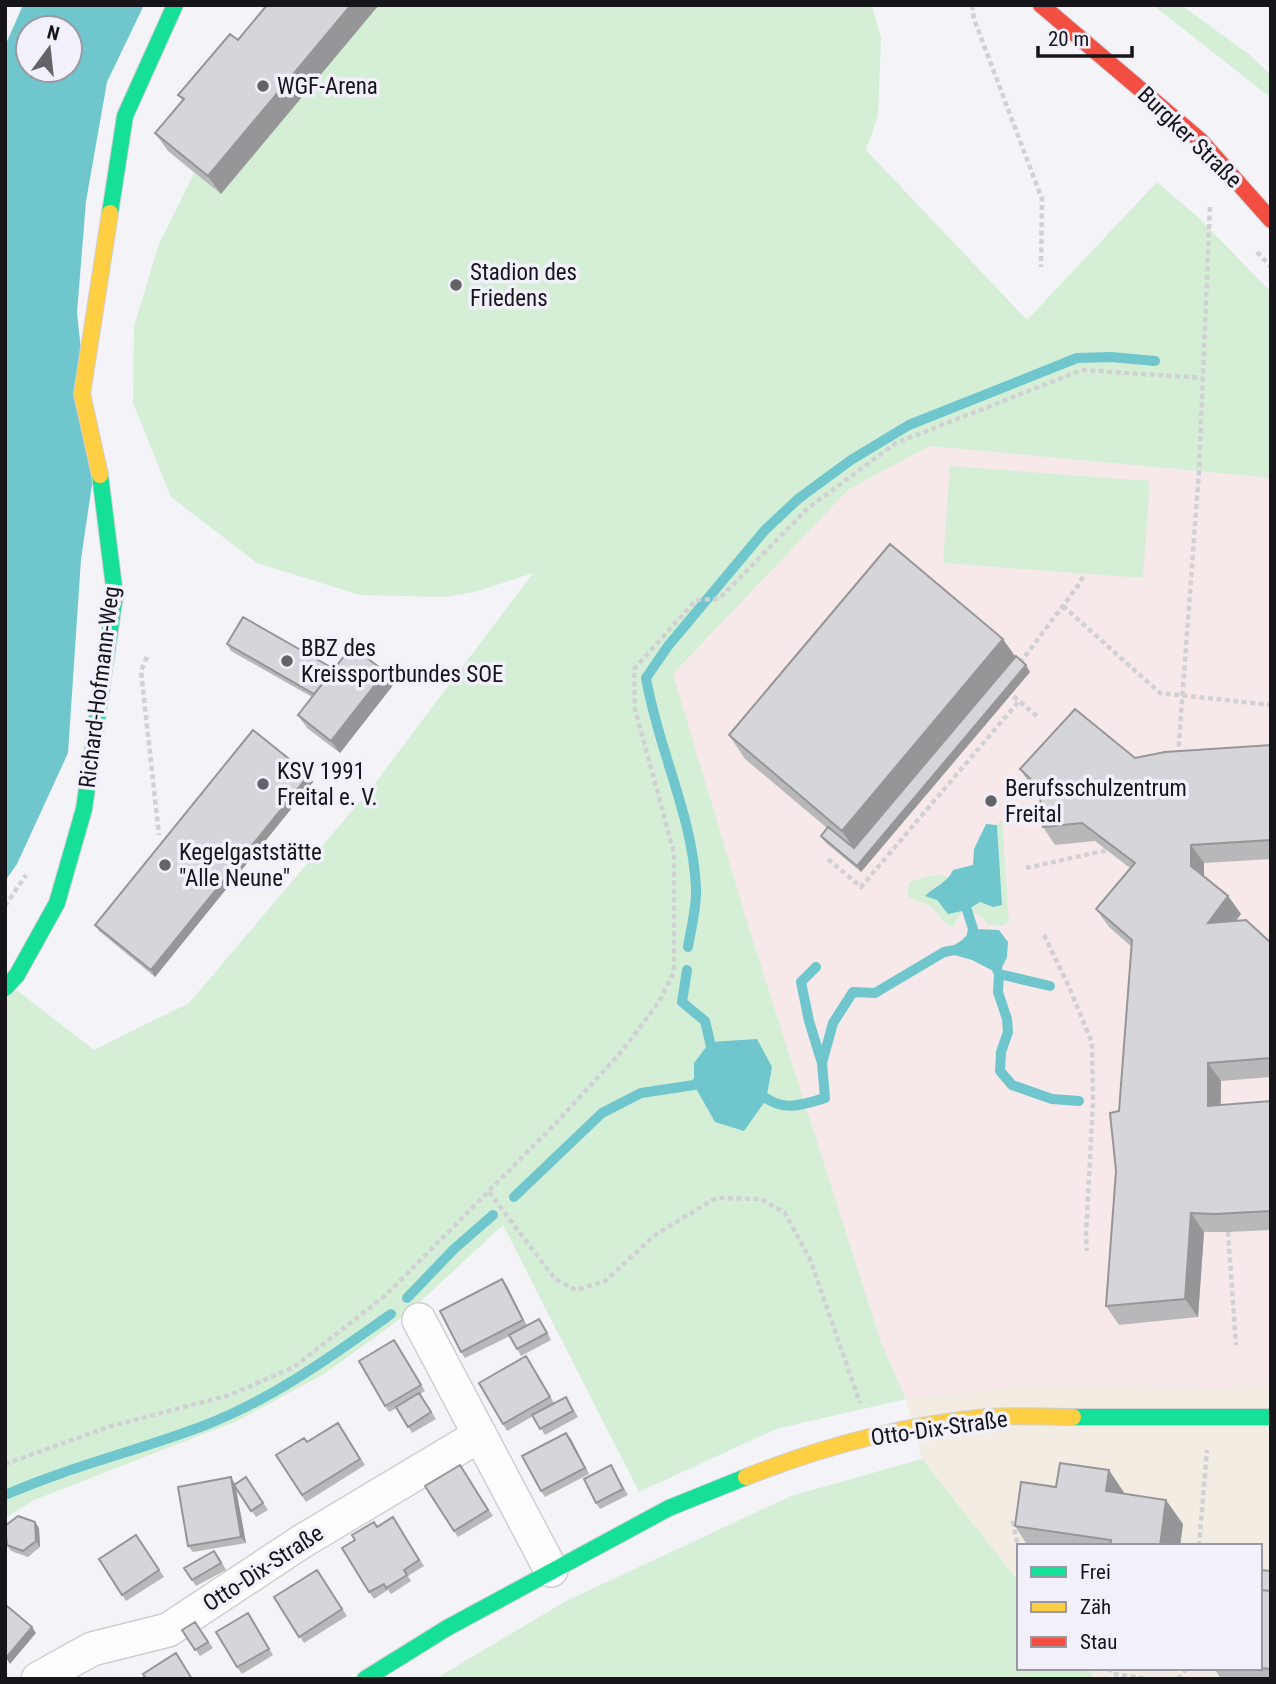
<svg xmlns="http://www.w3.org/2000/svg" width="1276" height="1684" viewBox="0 0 1276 1684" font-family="'Roboto Condensed',sans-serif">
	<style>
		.commercial { fill: #f2ece3 }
		.education { fill: #f7e9e9 }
		.green { fill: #d5efd7 }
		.water { fill: #6fc6cc; fill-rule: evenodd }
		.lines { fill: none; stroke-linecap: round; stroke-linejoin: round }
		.stream { stroke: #6fc6cc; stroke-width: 10 }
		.street-casing { stroke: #cfcfd4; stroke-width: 36 }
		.fast-casing { stroke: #cfcfd4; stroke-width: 18 }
		.slow-casing { stroke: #cfcfd4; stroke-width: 18 }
		.jam-casing { stroke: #cfcfd4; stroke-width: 18 }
		.path { stroke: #d1d1d4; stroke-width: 4.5; stroke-dasharray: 5 3.5; stroke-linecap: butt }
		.street { stroke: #fdfdfe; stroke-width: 33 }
		.fast { stroke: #16e098; stroke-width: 16 }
		.slow { stroke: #ffcf43; stroke-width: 16 }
		.jam { stroke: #f24e42; stroke-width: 16 }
		.wall { fill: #b8b8bb }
		.shaded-wall { fill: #969699 }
		.building { fill: #d6d6da; stroke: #969699; stroke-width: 2 }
		.poi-dot { fill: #636368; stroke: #f1f0fb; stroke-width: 2.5 }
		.labels { text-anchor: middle; stroke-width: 7; stroke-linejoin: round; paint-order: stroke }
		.poi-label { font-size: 23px; fill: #16161a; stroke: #f1f0fb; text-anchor: start }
		.street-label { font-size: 23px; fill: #16161a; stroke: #f1f0fb }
	</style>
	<rect width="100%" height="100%" fill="#f3f3f8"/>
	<path class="commercial" d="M1023,1387L1220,1389L1271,1387V1679H1095L1087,1668H1260V1546H1019V1582L922,1459L906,1399Z"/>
	<path class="education" d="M930,446L1271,478V1387L1220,1389L1023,1387L906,1399L881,1342L749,928L672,674L849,489Z"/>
	<path class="green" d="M295,5H872L881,38L878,116L866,150L1027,320L1157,182L1198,217L1271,292V478L930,446L849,489L673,674L749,928L881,1342L906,1399L776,1429L639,1492L503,1225L408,1313L324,1374L237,1421L34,1500L5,1518V981L94,1050L189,1003L373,786L533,573L475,592L444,597L360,595L257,563L171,497L133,403L134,326L159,244L194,173L168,151Z
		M1153,5H1181L1250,55L1271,75V98Z
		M950,466L1150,481L1143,578L943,563Z
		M1002,818L1009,923L1001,926L987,924L981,915L973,913L972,907L980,902L993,907L1002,904L997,825Z
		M945,875L949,879L932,888L937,900L948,914L962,911L953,927C940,924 939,911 928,905C920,901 915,902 907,896L909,882L929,876Z
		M922,1459L1019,1582V1668H1087L1095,1679H435L566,1601L791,1496Z"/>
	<path class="water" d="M23,5H144L107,82L86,201L77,313L94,471L81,559L68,753L17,864L5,881V46ZM28,28H70V70H28Z
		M986,824L997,825L1002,905L993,907L980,902L967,910L948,914L937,900L925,896C935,886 947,883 953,870L973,865L974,849Z
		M973,929L999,930L1008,942L1007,957L999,974L972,960L944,952L962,940Z
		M757,1039L772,1067L766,1100L744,1131L715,1122L694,1085V1063L710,1042Z"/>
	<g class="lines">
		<path class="stream" d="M967,910L973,929L971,940
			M688,947C691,928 697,907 696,888C693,816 658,749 646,678L668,646L765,530L798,499L851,460L909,425L1077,358L1111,357L1155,361
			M994,962L999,974L998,992L1007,1019L1008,1032L1001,1052L1000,1071L1012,1085L1052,1099L1079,1101
			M816,967L801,982L809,1021L822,1063
			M687,970L682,1002L705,1021L713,1055
			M999,974L1050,986
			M758,1092C781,1113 799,1106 825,1098L822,1063L833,1023L853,992L875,993L944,952L955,950
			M514,1197L602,1113L641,1093L694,1085L703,1078
			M407,1298L454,1249L493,1215
			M5,1495C69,1467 137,1451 203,1426C271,1400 332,1356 391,1314"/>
		<g class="street-casing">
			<path id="street" d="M419,1320L551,1570
				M38,1679L92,1649L168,1630L301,1542L480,1435"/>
		</g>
		<g class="fast-casing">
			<path id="fast" d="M110,213L125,116L175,5
				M5,988L17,975L57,903L84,809L115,595L100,475
				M1073,1417H1271
				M365,1679L447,1628L669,1508L746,1477"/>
		</g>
		<g class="slow-casing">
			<path id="slow" d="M100,475L82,394L110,213
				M746,1477C824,1446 903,1425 987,1417C1015,1415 1045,1417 1073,1417"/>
		</g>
		<g class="jam-casing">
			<path id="jam" d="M1041,5L1200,140L1271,220"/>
		</g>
		<path class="path" d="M972,5L974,19L1042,199L1041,267
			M1257,252L1271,267
			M1063,606L1160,693L1271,705
			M147,657L141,671L159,835
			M1020,663L1080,583L1084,573
			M1007,691L1038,717
			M1178,755L1199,471L1210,205
			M828,859L861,887L1019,701
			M1026,868L1108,850
			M5,906L26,875
			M1044,935L1070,989L1092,1043L1093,1102L1086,1235L1087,1251
			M489,1192L555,1279L576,1290L605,1281L655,1235L716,1198L761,1199L785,1213L810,1259L860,1403
			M1228,1232L1236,1345
			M5,1464L111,1426L230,1395L294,1367L386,1295L555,1124L622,1051L659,1002L674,972V853L635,709L634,669L696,600L719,599L808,508L896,443L1082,370L1203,378
			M1199,1546L1207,1450
			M1019,1551L1013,1523L1019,1515
			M1108,1668L1113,1674L1149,1679
			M1178,1679L1187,1668"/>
		<use href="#street" class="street"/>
		<use href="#fast" class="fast"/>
		<use href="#slow" class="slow"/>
		<use href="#jam" class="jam"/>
	</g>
	<path class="wall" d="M230,34L221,194L168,151L155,133L183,101L178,95Z
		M227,644L334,669L394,684L340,753L307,728L298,715L312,697L231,651Z
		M1016,656L1030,672L861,872L825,842L821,836L827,828L745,759L729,735Z
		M1271,745V859L1204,863V876L1228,896L1241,914L1236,920L1271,943V1077L1221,1081V1105L1271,1101V1230L1228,1232H1204L1198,1317L1119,1325L1106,1306L1116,1171L1119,1111L1132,947L1109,927L1096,909L1130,868L1095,841L1055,845L1043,827L1040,794L1032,787L1020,769Z
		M309,775L313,782L155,977L99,931L95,925Z
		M507,1286L527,1326H544L551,1340L521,1356L510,1336L465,1358L461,1352Z
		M399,1347L425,1391L420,1394L436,1419L412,1433L397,1408L389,1412L385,1406Z
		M530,1362L554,1403H570L578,1417L545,1435L533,1416L507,1431L503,1424Z
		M338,1423L365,1465L306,1502L276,1455L307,1442Z
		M566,1433L589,1474L545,1497L541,1491Z
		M460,1465L493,1516L458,1537L454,1531Z
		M615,1472L628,1495L600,1509L596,1503Z
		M246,1477L268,1510L256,1517L236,1488L246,1543L193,1552L188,1546L235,1484Z
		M1056,1487L1125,1494L1183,1524L1180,1546H1028L1015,1526Z
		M35,1522L39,1528L40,1547L28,1557L11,1551L7,1545Z
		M397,1523L424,1566L408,1576L411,1581L391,1594L388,1590L374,1599L369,1592L377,1527Z
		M136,1535L164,1577L126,1601L99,1559Z
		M219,1557L226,1570L196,1586L192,1580Z
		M317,1570L347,1616L304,1643L274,1597Z
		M1271,1571V1679H1221L1214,1668H1260Z
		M248,1613L273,1655L242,1674L237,1667Z
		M195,1622L213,1648L200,1656L182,1630Z
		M1145,1668H1164L1163,1671Z"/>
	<path class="shaded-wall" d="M351,5H379L221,194L208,176Z
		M1003,639L1020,663L858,855L842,831Z
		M1026,665L1030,672L861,872L857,866Z
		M385,672L394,684L340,753L331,741Z
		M309,775L313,782L155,977L151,970Z
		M1191,845L1204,863V884L1191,866Z
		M1228,896L1241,914L1221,941L1208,923Z
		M1208,1063L1221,1081L1220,1124L1208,1106Z
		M1191,1213L1204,1232L1198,1317L1185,1299Z
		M502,1279L507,1286L527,1327L523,1320Z
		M566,1433L571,1439L589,1474L585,1468Z
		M1109,1470L1125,1494L1106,1491Z
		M231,1477L235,1484L246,1543L241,1537Z
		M1166,1500L1183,1524L1180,1546H1160Z
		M35,1522L39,1528L40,1547L36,1541Z
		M32,1627L36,1633L10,1664L6,1658Z"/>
	<path class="building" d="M267,5H351L208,176L155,133L184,99L178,95L230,34L238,40Z
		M890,544L1003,639L842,831L729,735Z
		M243,617L334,669L314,694L227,644Z
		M352,646L385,672L331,741L298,715Z
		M1016,656L1026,665L857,866L821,836L828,827L854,848Z
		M1075,709L1135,758L1165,752L1271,745V840L1191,845V866L1228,896L1208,923L1246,920L1271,943V1058L1208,1063V1106L1271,1101V1211L1215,1214L1191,1213L1185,1299L1106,1306L1116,1171L1110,1113L1119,1111L1132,940L1096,909L1135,863L1082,823L1043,827L1039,787L1020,769Z
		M253,730L309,775L151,970L95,925Z
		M502,1279L523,1320L461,1352L440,1311Z
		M539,1319L547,1333L517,1349L509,1335Z
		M394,1340L421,1385L385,1406L359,1361Z
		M526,1356L550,1397L503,1424L479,1383Z
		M419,1393L431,1412L408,1427L396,1407Z
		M566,1397L573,1411L540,1429L532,1415Z
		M338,1423L360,1459L302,1495L276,1455L304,1438L307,1442Z
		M566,1433L585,1468L541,1491L522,1456Z
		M1060,1463L1109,1470L1106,1491L1166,1500L1160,1546H1110L1111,1540L1015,1526L1021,1482L1056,1487Z
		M460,1465L488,1510L454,1531L425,1486Z
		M611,1465L623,1489L596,1503L584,1479Z
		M231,1477L241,1537L188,1546L178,1487Z
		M246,1477L263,1503L251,1511L234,1485Z
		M18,1516L35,1522L36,1541L23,1551L7,1545L5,1526Z
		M393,1517L419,1560L404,1570L407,1575L386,1588L384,1584L369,1592L342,1548L355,1540L352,1535L374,1522L377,1527Z
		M136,1535L159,1570L122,1595L99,1559Z
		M214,1551L221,1563L192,1580L184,1568Z
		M317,1570L342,1609L299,1637L274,1597Z
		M1260,1570L1271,1571V1591L1260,1590Z
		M1260,1590L1271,1591V1669L1260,1668Z
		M7,1606L32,1627L6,1658L5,1609Z
		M248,1613L269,1649L237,1667L216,1632Z
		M195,1622L208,1642L195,1650L182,1630Z
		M176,1653L192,1679H146L143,1674Z"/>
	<g class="poi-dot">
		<circle cx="263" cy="86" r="7"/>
		<circle cx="456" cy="285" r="7"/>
		<circle cx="287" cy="661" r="7"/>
		<circle cx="263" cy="784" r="7"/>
		<circle cx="991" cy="801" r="7"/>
		<circle cx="165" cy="865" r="7"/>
	</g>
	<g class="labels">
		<g class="poi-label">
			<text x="277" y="94">WGF-Arena</text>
			<text x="470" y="280">Stadion des<tspan x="470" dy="26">Friedens</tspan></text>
			<text x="301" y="656">BBZ des<tspan x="301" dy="26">Kreissportbundes SOE</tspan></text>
			<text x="277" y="779">KSV 1991<tspan x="277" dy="26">Freital e. V.</tspan></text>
			<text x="1005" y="796">Berufsschulzentrum<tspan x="1005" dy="26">Freital</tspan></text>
			<text x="179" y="860">Kegelgaststätte<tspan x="179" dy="26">"Alle Neune"</tspan></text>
		</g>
		<g class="street-label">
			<text transform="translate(1190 137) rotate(44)" y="8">Burgker Straße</text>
			<text transform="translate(99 687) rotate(-83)" y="8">Richard-Hofmann-Weg</text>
			<text transform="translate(939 1428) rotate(-8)" y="8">Otto-Dix-Straße</text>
			<text transform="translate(263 1568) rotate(-33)" y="8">Otto-Dix-Straße</text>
		</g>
	</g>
	<rect width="1276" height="1684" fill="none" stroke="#16161a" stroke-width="14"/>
	<rect x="1017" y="1544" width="245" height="126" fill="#f1f0fb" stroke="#9999a1" stroke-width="2"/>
	<rect x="1031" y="1567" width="35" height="10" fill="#16e098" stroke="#9999a1" stroke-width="2"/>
	<text x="1080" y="1579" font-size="21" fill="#16161a">Frei</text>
	<rect x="1031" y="1602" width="35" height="10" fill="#ffcf43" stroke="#9999a1" stroke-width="2"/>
	<text x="1080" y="1614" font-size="21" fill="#16161a">Zäh</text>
	<rect x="1031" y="1637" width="35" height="10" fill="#f24e42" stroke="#9999a1" stroke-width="2"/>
	<text x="1080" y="1649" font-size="21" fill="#16161a">Stau</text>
	<g transform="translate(49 49) rotate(15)"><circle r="33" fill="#f1f0fb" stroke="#9999a1" stroke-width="2"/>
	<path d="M0-5L12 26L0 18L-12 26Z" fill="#636368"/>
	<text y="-10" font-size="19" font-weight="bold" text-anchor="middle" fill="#16161a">N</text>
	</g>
	<path d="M1038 46v10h94v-10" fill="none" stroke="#16161a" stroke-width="3.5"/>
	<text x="1048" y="46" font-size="21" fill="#16161a" stroke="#f1f0fb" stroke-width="5" paint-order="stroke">20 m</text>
</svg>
